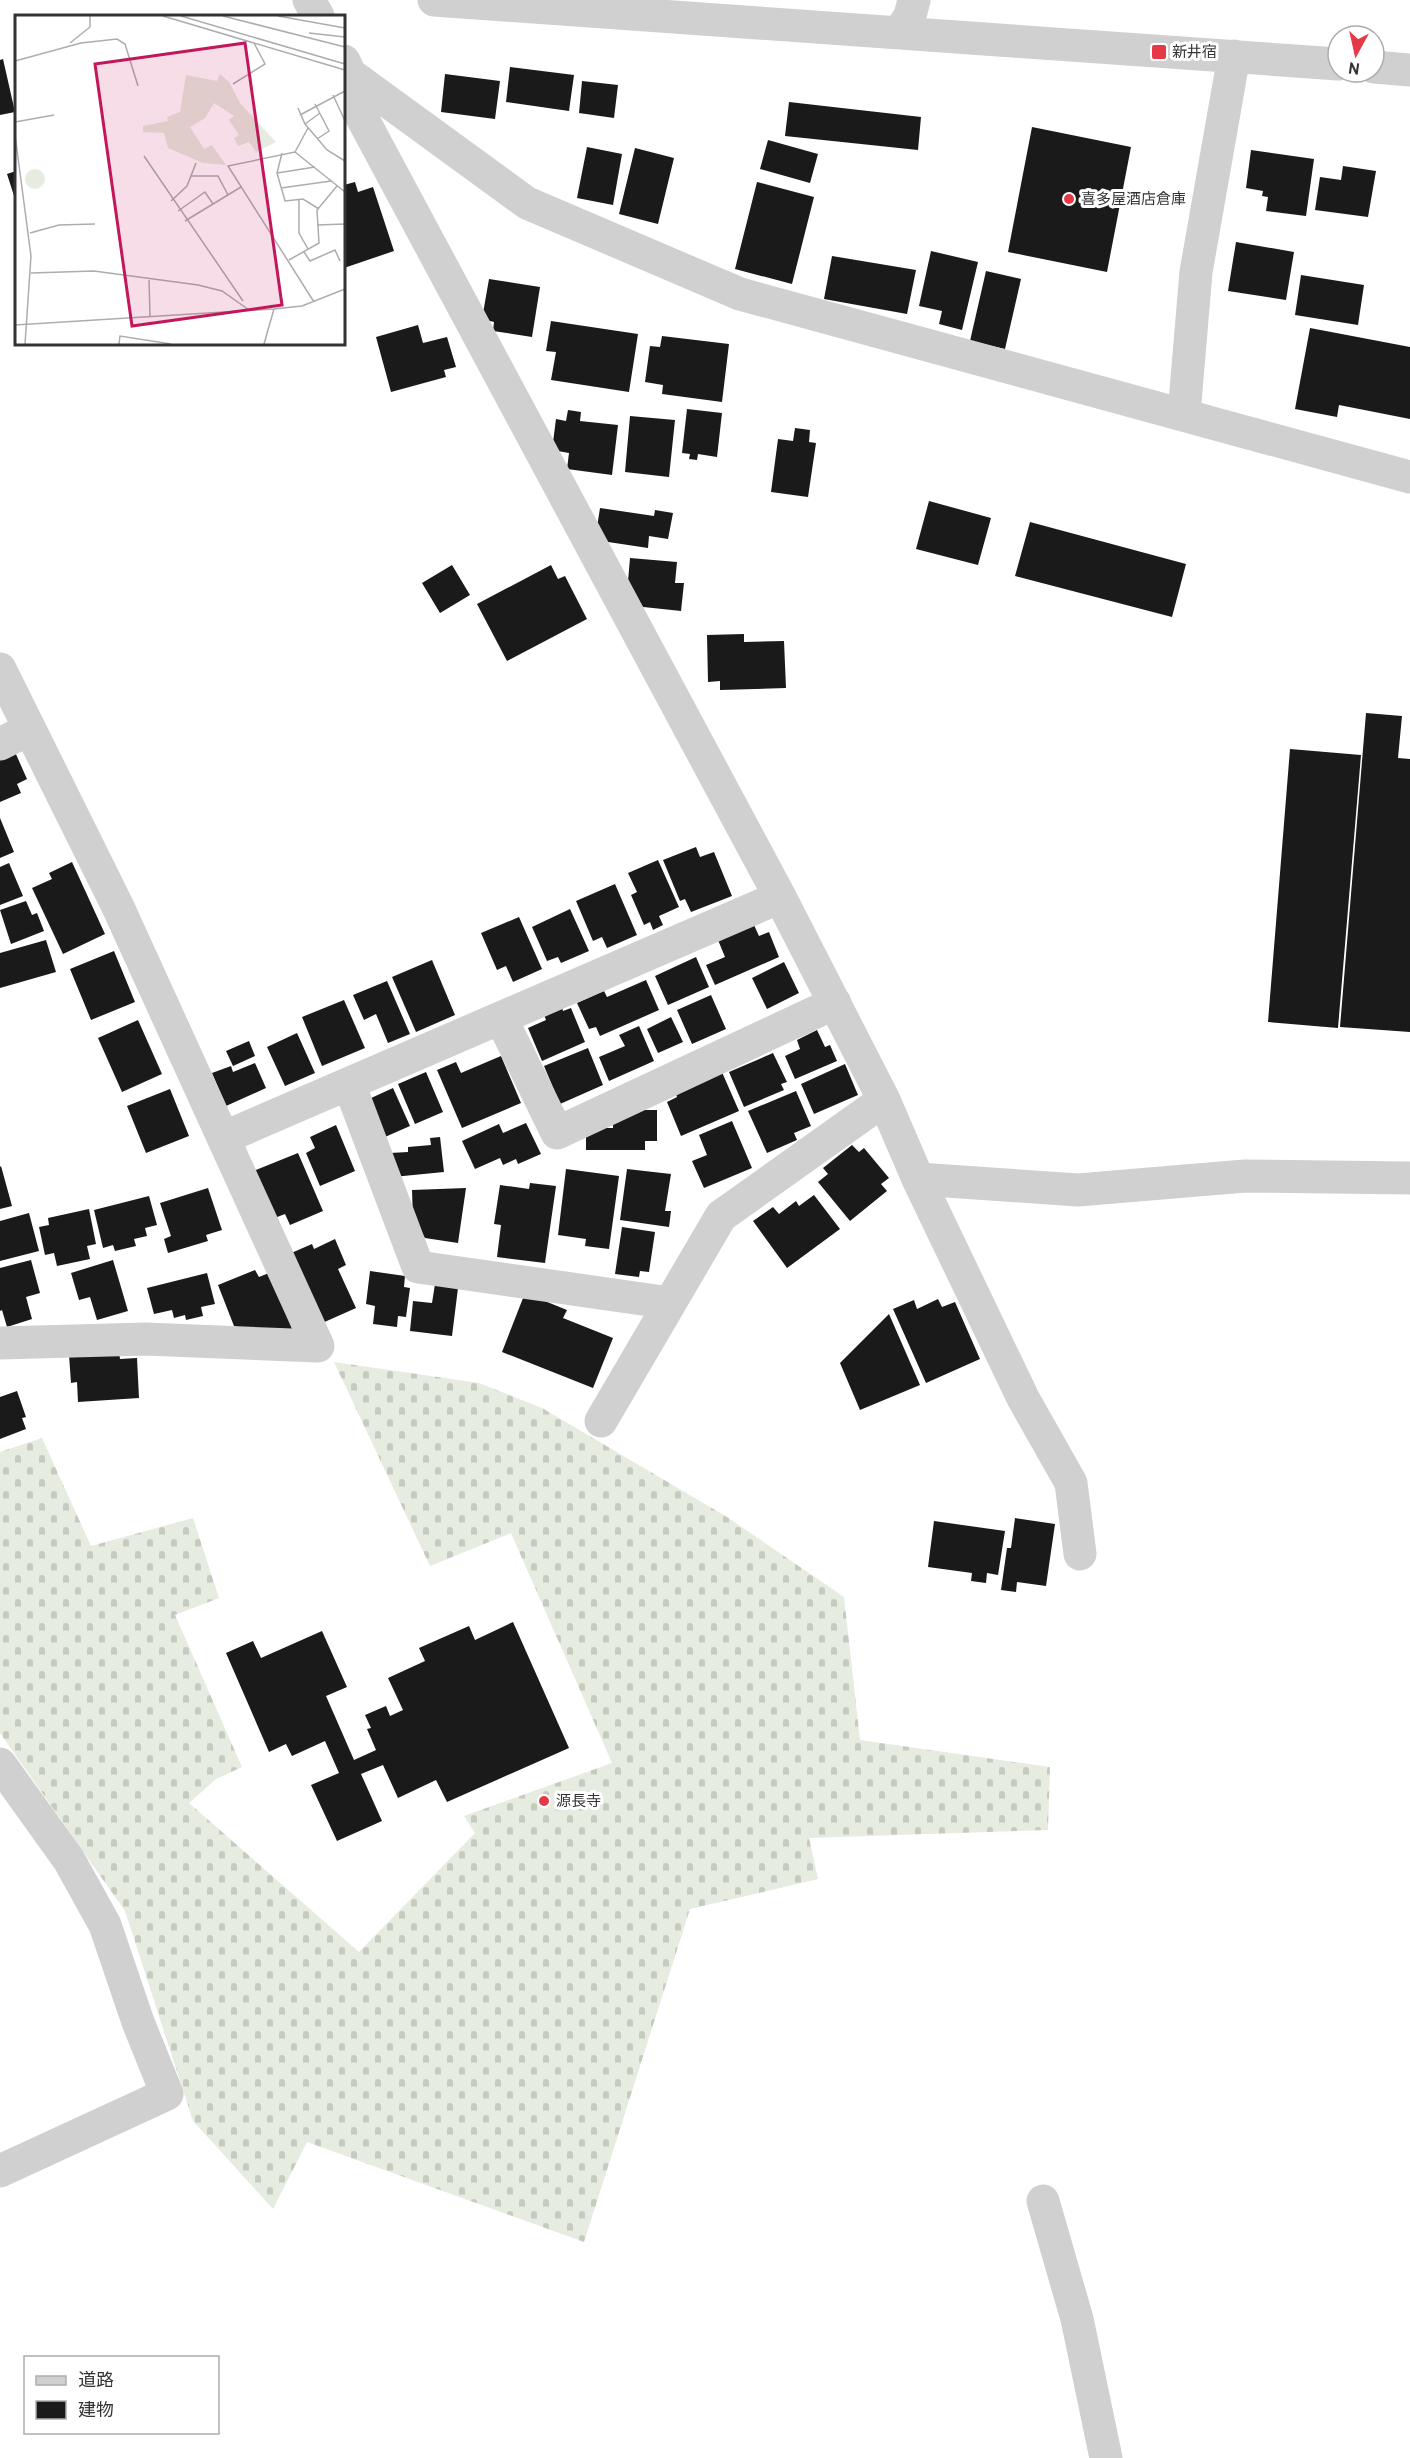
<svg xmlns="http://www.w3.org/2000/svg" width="1410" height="2458" viewBox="0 0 1410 2458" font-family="Overpass,'Noto Sans JP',sans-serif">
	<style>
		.cemetery { fill: url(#cemetery-stones) }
		.building { fill: #1a1a1a }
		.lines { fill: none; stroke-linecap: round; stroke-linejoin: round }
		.minor { stroke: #d0d0d0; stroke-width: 33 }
		.poi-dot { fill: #e63946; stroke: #fff; stroke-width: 2 }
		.labels { text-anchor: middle; stroke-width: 6; stroke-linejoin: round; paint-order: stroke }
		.poi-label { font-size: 15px; fill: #333; stroke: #fff; text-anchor: start }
		.inset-road { fill: none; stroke: #adadad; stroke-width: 1.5 }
		.view { fill: #c2185b; fill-opacity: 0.15; stroke: #c2185b; stroke-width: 3 }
		.inset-edge { fill: none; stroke: #333; stroke-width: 3 }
	</style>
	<defs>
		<pattern id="cemetery-stones" width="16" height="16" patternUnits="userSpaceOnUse" patternTransform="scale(1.5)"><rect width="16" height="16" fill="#e6ecdf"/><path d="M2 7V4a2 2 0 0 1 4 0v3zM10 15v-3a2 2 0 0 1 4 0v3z" fill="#c6cbc0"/></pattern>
	</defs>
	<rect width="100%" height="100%" fill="#fff"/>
	<path class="cemetery" d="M334,1362L479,1383L542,1408L727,1517L844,1597L860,1740L1050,1767L1048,1830L809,1838L818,1879L690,1909L584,2242L307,2142L273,2209L193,2121L125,1911L0,1733V1452L42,1438L91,1546L193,1518L219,1598L175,1615L242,1767L216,1779L189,1803L359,1952L475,1833L464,1816L612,1763L511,1533L430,1566Z"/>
	<path class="building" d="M3,59L15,112L0,115V60Z
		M510,67L574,75L569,111L506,102Z
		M445,74L500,81L495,119L441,112Z
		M582,81L618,85L614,118L579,113Z
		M789,102L921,117L918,150L785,136Z
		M1032,127L1131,147L1107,272L1008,252Z
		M768,140L818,154L810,183L760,169Z
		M587,147L622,154L613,205L577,198Z
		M635,148L674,158L658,224L619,214Z
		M1251,150L1314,159L1306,216L1266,211L1268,197L1262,196L1263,191L1246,188Z
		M1343,166L1376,171L1368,217L1315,210L1320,177L1341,180Z
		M16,171V202L7,174Z
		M355,182L358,192L373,187L394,251L344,268V185Z
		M757,182L814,197L792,284L735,269Z
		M1236,242L1294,252L1286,300L1228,291Z
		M931,251L978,262L962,330L939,324L942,311L919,306Z
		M832,256L916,270L907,314L824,299Z
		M986,271L1021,279L1005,349L970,341Z
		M1301,275L1364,285L1358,325L1295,315Z
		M489,279L540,287L532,337L493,331L494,322L482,319Z
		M551,321L638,334L629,392L551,380L556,352L546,351Z
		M418,325L423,343L447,337L456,367L444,370L446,377L391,392L376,337Z
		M1310,328L1410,347V419L1339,405L1337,417L1295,409Z
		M662,336L729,344L722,402L662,394L663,385L645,382L650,346L660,347Z
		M687,409L722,413L717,457L698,454L697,460L689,459L690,454L682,453Z
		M568,410L581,412L580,421L618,425L612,475L567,469L569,453L552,450L556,419L566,421Z
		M630,416L675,420L669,477L625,472Z
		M795,428L810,430L809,442L816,443L808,497L771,492L778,439L793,441Z
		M929,501L991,518L978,565L916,549Z
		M600,508L654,516L655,510L673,513L668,539L649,536L648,548L595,540Z
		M1030,522L1186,564L1172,617L1015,576Z
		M630,558L677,562L675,583H684L681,611L634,606L627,593Z
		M452,565L470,595L440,613L422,583Z
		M551,565L558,579L565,576L587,619L507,661L477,604Z
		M744,634V642L784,641L786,688L720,690V681L708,682L707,635Z
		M1366,713L1402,716L1398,758L1410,759V1032L1340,1027Z
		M1290,749L1361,755L1338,1028L1268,1022Z
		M15,752L27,779L17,784L21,793L0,802V759Z
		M0,818L14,852L0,858Z
		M696,847L700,857L714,852L732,896L691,912L685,899L680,901L663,860Z
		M658,860L679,907L659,916L663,925L653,930L650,922L644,925L631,895L637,892L628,873Z
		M72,862L105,934L63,954L32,888L52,879L49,873Z
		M9,863L23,896L0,905V867Z
		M615,884L637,935L607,948L602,937L593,941L576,901Z
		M26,901L32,915L37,913L44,931L11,944L0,910Z
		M570,909L589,951L561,963L558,957L547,961L532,927Z
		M519,917L542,969L513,982L506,966L497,970L481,933Z
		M754,925L759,936L769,932L779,957L715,985L706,965L725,957L718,940Z
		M46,940L56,972L0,988V953Z
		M114,951L135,1002L91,1020L70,969Z
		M696,957L709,987L668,1005L655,976Z
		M432,960L455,1015L416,1032L392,977Z
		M784,962L799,993L767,1009L752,978Z
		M646,980L659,1010L600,1036L596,1027L589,1029L577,1003L604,991L607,997Z
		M387,981L410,1034L388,1043L376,1014L364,1020L353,995Z
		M711,995L726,1029L692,1044L677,1010Z
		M344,1000L365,1048L322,1066L302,1017Z
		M562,1007L563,1011L571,1008L585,1042L542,1061L528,1028L546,1020L544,1015Z
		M671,1017L683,1042L658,1053L647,1029Z
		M138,1020L162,1074L122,1092L98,1038Z
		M639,1026L654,1061L609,1081L599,1057L625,1046L619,1035Z
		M817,1030L825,1047L830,1045L837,1061L795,1079L785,1056L800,1049L797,1040Z
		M297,1033L315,1073L285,1086L267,1047Z
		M249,1041L255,1056L233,1066L226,1051Z
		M588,1048L603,1085L560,1104L544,1066Z
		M773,1053L787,1082L781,1084L784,1090L744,1107L729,1072Z
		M501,1056L521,1103L462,1128L437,1070L456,1062L461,1073Z
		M255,1063L266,1088L226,1106L212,1073L231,1066L233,1072Z
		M845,1064L858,1095L814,1114L801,1084Z
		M721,1070L739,1111L681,1136L667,1102L677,1097L675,1090Z
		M426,1072L443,1112L415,1124L398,1084Z
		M393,1088L410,1126L385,1137L369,1099Z
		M170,1089L189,1136L146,1153L127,1106Z
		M796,1091L811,1126L794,1133L797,1140L767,1153L748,1111Z
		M625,1110H657V1141H645V1150H586V1128H613V1118Z
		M732,1121L752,1168L704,1188L692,1161L707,1155L699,1135Z
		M526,1123L541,1154L518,1164L516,1159L503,1165L500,1158L475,1169L462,1141L499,1124L503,1133Z
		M336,1125L355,1171L320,1186L306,1153L315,1148L310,1137Z
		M440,1137L444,1172L393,1177L390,1153L408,1152V1147L431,1145L430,1138Z
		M852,1145L859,1152L864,1148L889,1178L881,1184L887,1191L850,1221L818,1182L828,1174L823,1168Z
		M298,1153L323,1211L290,1225L285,1214L272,1219L251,1172Z
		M1,1166L12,1206L0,1209V1167Z
		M566,1169L619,1176L609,1249L585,1246L586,1239L558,1235Z
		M627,1169L671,1174L665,1211H671L669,1227L620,1220Z
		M530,1183L556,1186L545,1263L497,1257L501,1225L494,1224L500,1185L529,1189Z
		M208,1188L222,1230L206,1235L208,1241L168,1253L164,1239L171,1236L160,1203Z
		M466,1188L458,1243L425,1238L413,1220L412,1190Z
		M814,1195L840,1229L787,1268L753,1221L773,1207L779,1214L796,1201L799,1206Z
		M149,1196L157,1225L145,1228L147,1236L134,1239L136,1246L115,1251L113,1245L103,1248L94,1210Z
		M89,1209L96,1244L87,1246L90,1259L57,1266L54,1253L45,1255L39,1227L49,1225L48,1218Z
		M29,1213L39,1251L0,1261V1221Z
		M622,1227L655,1232L649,1272L640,1271L639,1277L615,1274Z
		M335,1239L346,1265L338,1269L356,1308L320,1324L289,1254L312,1244L314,1249Z
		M31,1260L40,1293L26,1297L32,1319L7,1327L2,1310L0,1311V1268Z
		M113,1260L128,1311L97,1320L90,1297L79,1300L71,1273Z
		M255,1270L259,1277L269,1273L293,1331L278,1337L234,1326L218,1285Z
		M370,1271L405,1276L404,1287L410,1288L406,1317L398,1316L397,1327L373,1324L375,1306L366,1304Z
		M207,1273L215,1304L201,1307L203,1316L186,1320L185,1315L174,1318L172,1310L154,1314L147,1288Z
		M435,1284L458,1288L452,1336L410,1331L413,1301L432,1303Z
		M525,1293L567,1310L563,1318L613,1338L593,1388L502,1352Z
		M938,1299L942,1307L955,1302L980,1359L926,1383L893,1309L914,1300L917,1309Z
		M889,1314L920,1385L860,1410L840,1363Z
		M118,1345L120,1359L137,1358L139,1398L78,1402L77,1382L71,1383L69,1355Z
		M17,1391L26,1417L22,1418L26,1429L0,1439V1397Z
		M1015,1518L1055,1524L1046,1586L1017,1582L1016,1592L1001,1590L1007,1548H1011Z
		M934,1521L1005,1531L998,1575L987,1573L986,1583L971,1581L972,1573L928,1567Z
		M513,1622L569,1748L447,1802L436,1780L398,1798L383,1765L361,1774L382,1821L337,1841L311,1785L339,1773L325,1741L292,1756L286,1744L269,1752L226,1653L253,1641L261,1658L322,1631L347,1687L326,1696L354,1760L376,1750L367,1729L371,1728L365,1715L386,1706L390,1716L403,1710L388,1678L425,1661L419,1648L469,1626L475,1640Z"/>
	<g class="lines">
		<path class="minor" d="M309,0L318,16
			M434,0L1338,64
			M899,33L910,16L914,0
			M344,61L350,74L527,203L740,294L1410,477
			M1374,67L1410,70
			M350,74L352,99L780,897L884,1100L918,1179L1023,1398L1071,1483L1080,1554
			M1184,414L1196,272L1234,56
			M0,669L118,907L318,1346L146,1339L0,1343
			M0,744L28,730
			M501,1018L557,1133L835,1003
			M349,1084L418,1267L670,1303
			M223,1138L780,897
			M918,1179L1078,1190L1245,1176L1410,1178
			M601,1421L721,1216L884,1100
			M0,1764L69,1860L105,1925L138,2022L167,2094L0,2171
			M1043,2201L1077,2319L1106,2458"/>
	</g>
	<g class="poi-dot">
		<rect x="1151" y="44" width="16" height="16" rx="3"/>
		<circle cx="1069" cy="199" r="6"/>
		<circle cx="544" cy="1801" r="6"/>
	</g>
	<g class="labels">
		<g class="poi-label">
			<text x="1172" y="57">新井宿</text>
			<text x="1081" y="204">喜多屋酒店倉庫</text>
			<text x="556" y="1806">源長寺</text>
		</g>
	</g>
	<g transform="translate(15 15)">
		<rect width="330" height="330" fill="#fff"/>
		<path d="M205,59L214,67L225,88L261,127L241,137L234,127L223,131L219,123L224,120L214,105L219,101L199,88L190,103L175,112L189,134L197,130L211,150L188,148L153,133L149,118L128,117V111L153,106L152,102L165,97L171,60L202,66ZM10 164a10 10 0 1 1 20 0a10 10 0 1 1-20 0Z" fill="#e6ecdf"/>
		<path class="inset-road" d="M148,1L330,55M166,1L330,49M208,1L330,32M263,1L330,13M294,18L330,22M55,28L75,12V1M0,46L66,28L102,24L110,29L123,71M218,69L250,49L239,28M318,80L330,106M300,89L314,116L302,124M283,93L290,109L312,135L330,146M285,100L330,76M0,107L39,100M290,109L305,98M0,120L16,241L10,329M280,137L293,113M267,138L262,158L270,186L288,184L304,194M129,141L228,286M262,158L300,152M176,161H203L213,180M266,173L316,166M284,184V218L293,234M156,186L172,171L181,148M163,196L190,177L198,189M170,206L226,172M302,210L330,209M15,218L44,210L80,209M289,237L295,246L320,235L325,246M274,245L304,228L302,195L322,171M16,258L79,256L183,270L207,276L234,295M134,263L135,302M299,287L213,151L280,137L330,177M0,310L259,294M104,329L105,321L156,329M249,329L259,294L287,291L330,274"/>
		<path class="view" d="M230,28L267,290L117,311L80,49Z"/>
		<rect width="330" height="330" class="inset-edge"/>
	</g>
	<rect x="24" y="2356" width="195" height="78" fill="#ffffff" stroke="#adadad" stroke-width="1.5"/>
	<rect x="36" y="2376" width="30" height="9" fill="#d0d0d0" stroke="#adadad" stroke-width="1.5"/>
	<text x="78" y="2386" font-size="18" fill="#333333">道路</text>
	<rect x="36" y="2401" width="30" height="18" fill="#1a1a1a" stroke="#adadad" stroke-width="1.5"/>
	<text x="78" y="2416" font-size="18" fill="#333333">建物</text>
	<g transform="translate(1356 54) rotate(188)"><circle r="28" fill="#ffffff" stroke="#adadad" stroke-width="1.5"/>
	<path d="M0-4.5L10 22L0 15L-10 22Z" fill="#e63946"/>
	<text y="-9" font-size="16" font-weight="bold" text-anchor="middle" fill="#333333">N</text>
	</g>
</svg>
